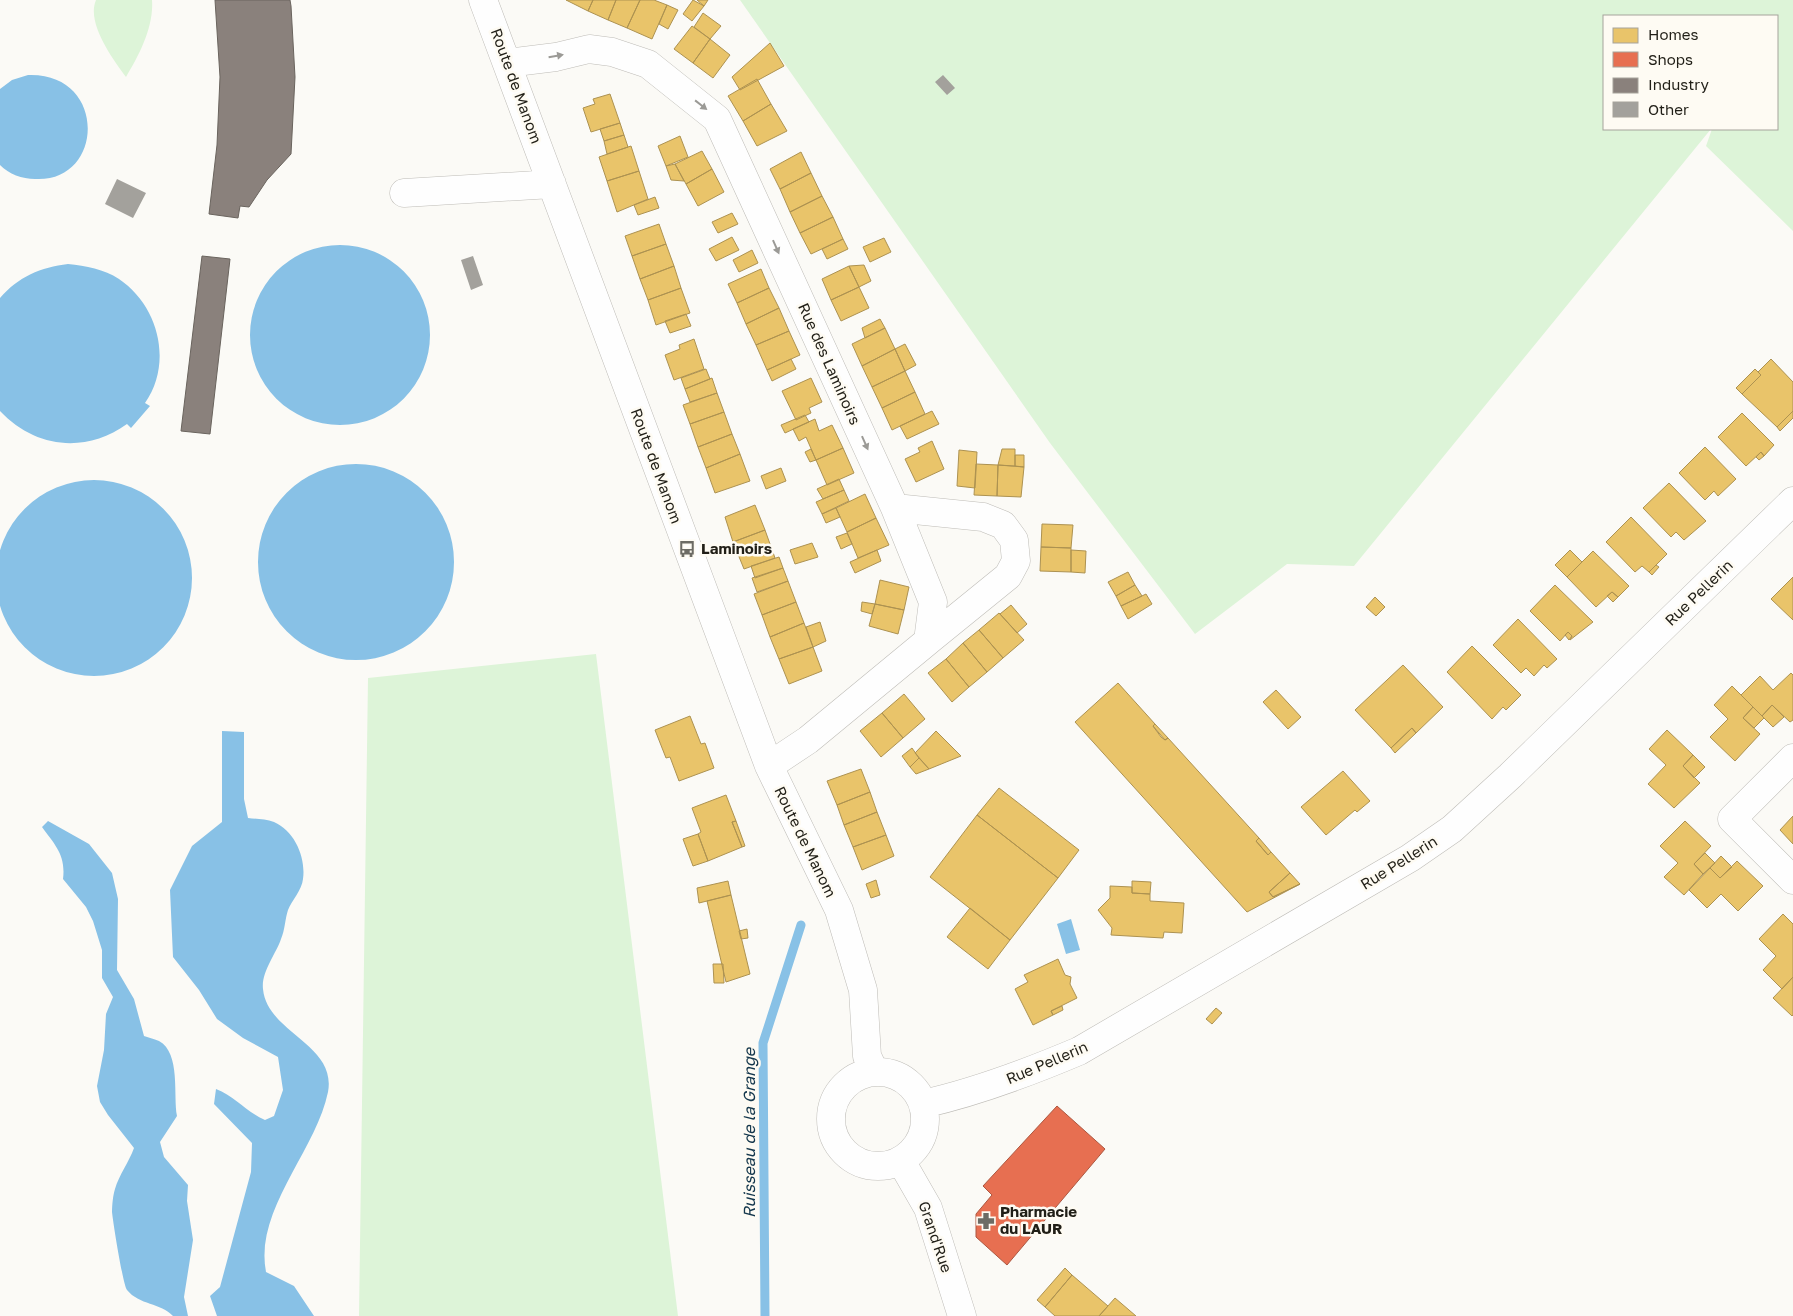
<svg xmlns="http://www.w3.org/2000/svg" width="1793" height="1316" viewBox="0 0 1793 1316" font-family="'Golos Text',sans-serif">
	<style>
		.green { fill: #ddf4d8 }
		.water { fill: #88c1e6 }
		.homes { fill: #e9c46a; stroke: #ad9251 }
		.shops { fill: #e76f51; stroke: #ac5740 }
		.industry { fill: #8a817c; stroke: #6a645e }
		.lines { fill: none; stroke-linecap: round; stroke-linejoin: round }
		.stream { stroke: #88c1e6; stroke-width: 9 }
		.building { fill: #a3a19c }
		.minor-casing { stroke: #bebcb7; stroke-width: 29 }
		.minor { stroke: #fefefe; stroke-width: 28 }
		.oneway { fill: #9b9a96 }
		.labels { text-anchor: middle; stroke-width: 5; stroke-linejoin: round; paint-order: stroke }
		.street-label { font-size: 15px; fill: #211f17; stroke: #fefbf3 }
		.poi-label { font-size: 15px; font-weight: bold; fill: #211f17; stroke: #fefbf3; text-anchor: start }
		.water-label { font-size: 16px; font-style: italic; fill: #13364c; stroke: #fefbf3 }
	</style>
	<rect width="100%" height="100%" fill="#fbfaf6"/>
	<path class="green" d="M96,0H152C154,27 139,55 126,77C113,59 86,23 96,0Z
		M740,0H1793V231L1706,146L1712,129H1777V16H1604V129H1711L1354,566L1287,564L1195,634L1050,443Z
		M596,654L678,1316H359L368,678Z"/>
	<path class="water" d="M28,75C108,72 105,183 35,179C22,179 9,174 0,165V89L12,80Z
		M250 335a90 90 0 1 1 180 0a90 90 0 1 1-180 0Z
		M68,264C86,266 104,269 119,279C159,306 173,363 145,403L150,406L131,428L127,424C85,454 35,448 0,411V298C18,277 41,267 68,264Z
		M258 562a98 98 0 1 1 196 0a98 98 0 1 1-196 0Z
		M-4 578a98 98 0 1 1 196 0a98 98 0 1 1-196 0Z
		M222,731L244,732V799L248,818C256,819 266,819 274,822C295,831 306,858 303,879C302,890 292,900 288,910C285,919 285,930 281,939C276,954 261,972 263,989C267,1033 337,1044 328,1092C316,1151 254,1210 266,1272L294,1286L314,1316H217L210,1296L220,1287L251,1172L252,1143L214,1104L216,1089C235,1096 246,1112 265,1120L274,1116L283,1090L278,1057L243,1038L217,1019L199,990L173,957L170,890L192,846L222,822Z
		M48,821L89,844L112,873L118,899L117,970L134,999L144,1036C149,1038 155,1039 159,1041C181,1053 173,1096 177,1116L160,1142L164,1157L188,1185L187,1201L193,1240L184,1297L188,1316H173C161,1303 139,1305 127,1290C123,1285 113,1222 112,1212C112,1205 113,1195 115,1189C119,1175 129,1162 134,1148L108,1115L100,1102L97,1086L104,1050L106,1014L113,997L102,978V950L93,921L86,907L63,879C66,855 55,845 42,827Z
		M1071,919L1080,950L1066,954L1057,924Z"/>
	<path class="homes" d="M566,0H593L588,11Z
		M593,0H616L608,20L588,11Z
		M616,0H640L627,28L608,20Z
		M640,0H654L667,5L652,39L627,28Z
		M693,0L704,6L692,21L683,14Z
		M697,0H708L704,6Z
		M667,5L678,10L668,29L659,24Z
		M703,13L721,26L710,39L694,27Z
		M692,26L710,39L693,63L674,49Z
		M710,39L730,55L713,78L693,63Z
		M770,43L784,66L740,90L732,77Z
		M757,79L771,104L743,121L728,96Z
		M610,94L620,123L591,132L583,108L595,104L593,99Z
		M771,104L787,131L757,146L743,121Z
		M620,123L624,135L604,141L600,129Z
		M624,135L628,147L607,154L604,141Z
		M680,136L688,157L666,166L658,146Z
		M631,146L639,171L607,181L599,157Z
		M702,151L712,169L686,184L675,164Z
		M801,152L811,173L780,189L770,169Z
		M675,164L684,181L671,180L666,166Z
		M712,169L724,192L698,206L686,184Z
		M639,171L648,199L617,212L607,181Z
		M811,173L822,196L790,212L780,189Z
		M822,196L833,217L800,233L790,212Z
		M655,197L659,208L638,215L634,205Z
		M732,213L738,224L718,233L712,222Z
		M833,217L843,239L811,254L800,233Z
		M659,224L666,244L632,256L625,236Z
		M732,237L739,250L716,261L709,249Z
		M884,238L891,252L870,262L863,247Z
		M843,239L848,249L827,259L822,249Z
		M666,244L674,266L640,279L632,256Z
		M752,250L758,263L739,272L733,260Z
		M864,265L871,281L859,287L849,266Z
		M674,266L681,288L648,300L640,279Z
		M849,266L859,287L831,300L822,279Z
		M761,269L769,288L737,303L728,284Z
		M859,287L869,308L841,321L831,300Z
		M681,288L690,313L656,325L648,300Z
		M769,288L779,308L746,324L737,303Z
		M779,308L789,331L756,345L746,324Z
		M686,314L691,326L670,333L665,321Z
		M880,319L885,328L865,338L862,328Z
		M885,328L895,349L862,366L852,344Z
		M789,331L800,355L767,370L756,345Z
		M694,339L704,369L674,380L665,355L680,349L679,345Z
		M905,344L916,365L905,371L895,349Z
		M895,349L905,371L872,387L862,366Z
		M791,359L796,369L772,381L767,370Z
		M1771,359L1793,382V411L1777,427L1742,394L1761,375L1758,372Z
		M706,369L710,379L685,389L681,378Z
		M1755,369L1761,375L1742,394L1736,388Z
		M905,371L915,392L882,408L872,387Z
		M712,378L717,393L690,402L685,389Z
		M811,378L822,402L809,408L811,413L796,420L782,391Z
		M915,392L925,414L892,430L882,408Z
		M717,393L724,412L690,424L683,405Z
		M932,411L939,424L907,439L900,426Z
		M1793,411V418L1780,431L1777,427Z
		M724,412L732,434L698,447L690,424Z
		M1742,413L1774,445L1764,456L1761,452L1746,466L1718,437Z
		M805,415L809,422L785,433L781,425Z
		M815,419L819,431L832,425L843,448L816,460L806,437L799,441L793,429Z
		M732,434L740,454L706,468L698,447Z
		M932,441L944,469L916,482L905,459L920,452L918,448Z
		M1705,447L1736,479L1718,496L1714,491L1705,500L1679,473Z
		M843,448L854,473L827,485L816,460Z
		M811,449L816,460L810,462L805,452Z
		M1002,449H1015V466L998,465Z
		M959,450L977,452L975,488L957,486Z
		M1761,452L1764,456L1759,460L1756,457Z
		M740,454L750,481L715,493L706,468Z
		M1015,455H1024V467L1015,466Z
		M976,464L998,465L997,496L974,495Z
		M998,465L1024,467L1021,497L997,496Z
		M781,468L786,481L766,489L761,476Z
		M839,479L844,490L823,499L817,489Z
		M1669,483L1706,521L1684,540L1676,532L1671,537L1643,508Z
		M844,490L849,501L822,514L816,502Z
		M865,494L876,518L847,532L836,508Z
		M755,505L765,530L733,542L725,517Z
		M836,508L840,517L826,523L822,514Z
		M1631,517L1667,554L1649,572L1642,566L1635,572L1606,542Z
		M876,518L889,545L858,558L847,532Z
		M1042,524L1073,525L1071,548L1041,547Z
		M765,530L775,558L744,569L733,542Z
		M847,533L852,544L841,549L836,537Z
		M812,543L818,557L795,564L790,550Z
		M1041,547L1071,548V572L1040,571Z
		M877,550L881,561L855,573L850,562Z
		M1071,550L1086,551L1085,573L1071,572Z
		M1570,550L1582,562L1567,577L1555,565Z
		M1593,551L1629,586L1618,597L1612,592L1596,607L1567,577Z
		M779,557L783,568L755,578L751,566Z
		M1656,565L1659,567L1652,575L1649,572Z
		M783,568L788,581L757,592L752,578Z
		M1128,572L1135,585L1116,596L1108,582Z
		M1793,577V620L1771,599Z
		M880,580L909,587L904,610L875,604Z
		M788,581L796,602L762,615L754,594Z
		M1135,585L1142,596L1121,606L1116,596Z
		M1555,585L1593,622L1570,640L1572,636L1568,632L1560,641L1530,611Z
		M1612,592L1618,597L1613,602L1607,596Z
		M1146,594L1152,604L1128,619L1121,606Z
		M1375,597L1385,607L1376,616L1366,607Z
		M796,602L804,623L770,637L762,615Z
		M862,602L875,604L872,614L861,611Z
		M875,604L904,610L898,634L869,626Z
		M1011,605L1027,624L1017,633L1000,614Z
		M999,613L1024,640L1003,658L979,630Z
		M1518,619L1557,659L1547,668L1544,665L1534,676L1526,668L1521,673L1493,645Z
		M820,622L826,641L813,647L806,627Z
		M804,623L813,647L779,659L770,637Z
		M979,630L1003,658L987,672L963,643Z
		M1568,632L1572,636L1569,640L1565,635Z
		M963,643L987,672L969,687L946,659Z
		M1472,646L1521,695L1506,710L1503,707L1492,719L1447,672Z
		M813,647L822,671L789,684L779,659Z
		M946,659L969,687L952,702L928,673Z
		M1403,665L1443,707L1416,733L1412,728L1391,748L1355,710Z
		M1791,673L1793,675V720L1790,722L1772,705L1762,716L1741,695L1760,676L1773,690Z
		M1118,683L1155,724L1153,726L1161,737L1165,740L1168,738L1259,838L1256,841L1268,855L1271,852L1290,873L1269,892L1273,897L1300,884L1247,912L1228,891L1075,722Z
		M1732,686L1753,707L1743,718L1760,734L1735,761L1710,737L1728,719L1714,705Z
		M1276,690L1301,717L1288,729L1263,702Z
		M904,694L925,719L903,738L882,713Z
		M1772,705L1784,717L1773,727L1762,716Z
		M1753,707L1764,718L1754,728L1743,718Z
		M882,713L903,738L881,757L860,731Z
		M690,716L701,744L705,743L714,768L679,781L670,757L666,758L655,730Z
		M1155,724L1168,738L1165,740L1153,726Z
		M1412,728L1416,733L1395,753L1391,748Z
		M1667,730L1693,755L1683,766L1700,783L1674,808L1648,784L1666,765L1649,749Z
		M936,731L961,756L929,769L915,753Z
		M912,748L919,758L910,767L902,756Z
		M1693,755L1705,767L1694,778L1683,766Z
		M919,758L929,769L916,774L910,767Z
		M861,769L870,792L837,805L827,781Z
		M1343,771L1370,801L1357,812L1355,810L1326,835L1301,807Z
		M999,788L1079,850L1058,878L977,815Z
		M870,792L877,812L844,825L837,805Z
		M726,795L736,821L732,822L742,847L708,861L698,834L701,832L692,808Z
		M877,812L886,835L853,847L844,825Z
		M977,815L1058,878L1010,940L930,877Z
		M1793,816V844L1780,830Z
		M736,821L745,846L742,847L732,822Z
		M1685,821L1711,846L1694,864L1703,874L1684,895L1664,877L1678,863L1660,846Z
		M698,834L708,861L693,866L683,839Z
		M886,835L894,856L862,870L853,847Z
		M1259,838L1271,852L1268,855L1256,841Z
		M1705,853L1715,863L1703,874L1694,864Z
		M1721,856L1732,867L1720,878L1710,868Z
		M1737,861L1763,886L1738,911L1721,894L1707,908L1689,890L1710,868L1720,878Z
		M1290,873L1300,884L1273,897L1269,892Z
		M876,880L880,895L871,898L866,884Z
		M728,881L731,895L699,903L697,888Z
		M1132,881L1151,882L1150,894L1132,893Z
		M1110,886L1132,887V893L1150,894V901L1184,903L1182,933L1164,932L1163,938L1111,935L1112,928L1098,910L1110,898Z
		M731,895L750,974L726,982L707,901Z
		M970,908L1010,940L988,969L947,937Z
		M1783,914L1793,924V977L1782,989L1763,970L1776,956L1759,939Z
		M747,929L748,938L741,939L739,931Z
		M1058,959L1065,975L1071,977L1070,984L1077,998L1051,1011L1053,1015L1033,1025L1015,989L1028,982L1024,975Z
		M713,964H723L724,983H714Z
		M1793,977V1015L1792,1016L1773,998Z
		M1062,1006L1063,1010L1053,1015L1051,1011Z
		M1216,1008L1222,1013L1212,1024L1206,1019Z
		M1065,1268L1072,1275L1045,1307L1037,1300Z
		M1072,1275L1108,1306L1099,1316H1055L1045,1307Z
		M1115,1298L1136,1316H1099Z"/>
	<path class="shops" d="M1057,1106L1105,1149L1007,1265L976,1237V1214L992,1195L983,1186Z"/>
	<path class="industry" d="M215,0H290L291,6L295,77L291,154L267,180L249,207L240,206L238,218L209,214L217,145L220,77Z
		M202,256L230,259L210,434L181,431Z"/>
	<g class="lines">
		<path class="stream" d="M765,1316L763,1043L801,925"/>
	</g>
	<path class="building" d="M943,75L955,88L947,95L935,82Z
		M117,179L146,193L133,218L105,204Z
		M473,256L483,285L471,290L461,260Z"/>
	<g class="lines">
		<g class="minor-casing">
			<path id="minor" d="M483,0L769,766L839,910L863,990L867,1056L874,1071
				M507,63L556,57L589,49L612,52L648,64L717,119L895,508L933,602L928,641L808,740L769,766
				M404,193L552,184
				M895,508L983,517L1003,525L1014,540L1016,561L1008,576L928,641
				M1793,758L1732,819L1793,880
				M831 1119a47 47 0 1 1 94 0a47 47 0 1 1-94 0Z
				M923,1104C977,1092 1027,1073 1079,1051L1410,858L1452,829L1510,776L1793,501
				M901,1161L928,1208L962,1316"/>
		</g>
		<use href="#minor" class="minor"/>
	</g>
	<defs><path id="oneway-solid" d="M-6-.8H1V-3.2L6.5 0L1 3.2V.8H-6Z" transform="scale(1.25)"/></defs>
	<g class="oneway">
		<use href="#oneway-solid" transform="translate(556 56) rotate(-10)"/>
		<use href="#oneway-solid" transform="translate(701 105) rotate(38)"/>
		<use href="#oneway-solid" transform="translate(776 247) rotate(66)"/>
		<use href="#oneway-solid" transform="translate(865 443) rotate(66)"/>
	</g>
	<defs>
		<g id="bus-bare" transform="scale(1.35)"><path d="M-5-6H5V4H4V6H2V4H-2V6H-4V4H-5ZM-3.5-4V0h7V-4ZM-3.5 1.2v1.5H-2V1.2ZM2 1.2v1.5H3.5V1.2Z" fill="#6d6c65" stroke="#fefbf3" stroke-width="2.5" paint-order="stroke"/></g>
		<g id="pharmacy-bare" transform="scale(1.35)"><path d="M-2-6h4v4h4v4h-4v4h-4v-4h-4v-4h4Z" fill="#6d6c65" stroke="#fefbf3" stroke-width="2.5" paint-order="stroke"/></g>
	</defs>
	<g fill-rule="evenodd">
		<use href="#bus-bare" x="687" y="549"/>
		<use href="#pharmacy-bare" x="986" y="1221"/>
	</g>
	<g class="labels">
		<g class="street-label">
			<text transform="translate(516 86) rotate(70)" y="5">Route de Manom</text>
			<text transform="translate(829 364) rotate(66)" y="5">Rue des Laminoirs</text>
			<text transform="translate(656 466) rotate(70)" y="5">Route de Manom</text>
			<text transform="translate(1699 593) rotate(-44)" y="5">Rue Pellerin</text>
			<text transform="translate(805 842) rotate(64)" y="5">Route de Manom</text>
			<text transform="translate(1399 863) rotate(-32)" y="5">Rue Pellerin</text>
			<text transform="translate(1047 1063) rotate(-23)" y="5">Rue Pellerin</text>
			<text transform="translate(935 1237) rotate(71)" y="5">Grand'Rue</text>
		</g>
		<g class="poi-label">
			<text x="701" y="554">Laminoirs</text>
			<text x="1000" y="1217">Pharmacie<tspan x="1000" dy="17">du LAUR</tspan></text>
		</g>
		<g class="water-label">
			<text transform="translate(749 1133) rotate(-90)" y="6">Ruisseau de la Grange</text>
		</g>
	</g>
	<rect x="1603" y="15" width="175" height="115" fill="#fefbf3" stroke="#a6a39b"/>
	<rect x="1613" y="28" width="25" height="15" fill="#e9c46a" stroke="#a6a39b"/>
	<text x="1648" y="40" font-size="15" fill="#211f17">Homes</text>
	<rect x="1613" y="52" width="25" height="15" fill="#e76f51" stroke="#a6a39b"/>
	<text x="1648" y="65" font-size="15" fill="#211f17">Shops</text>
	<rect x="1613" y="78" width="25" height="15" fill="#8a817c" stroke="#a6a39b"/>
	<text x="1648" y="90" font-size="15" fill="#211f17">Industry</text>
	<rect x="1613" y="102" width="25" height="15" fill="#a3a19c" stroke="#a6a39b"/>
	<text x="1648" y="115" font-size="15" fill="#211f17">Other</text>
</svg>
